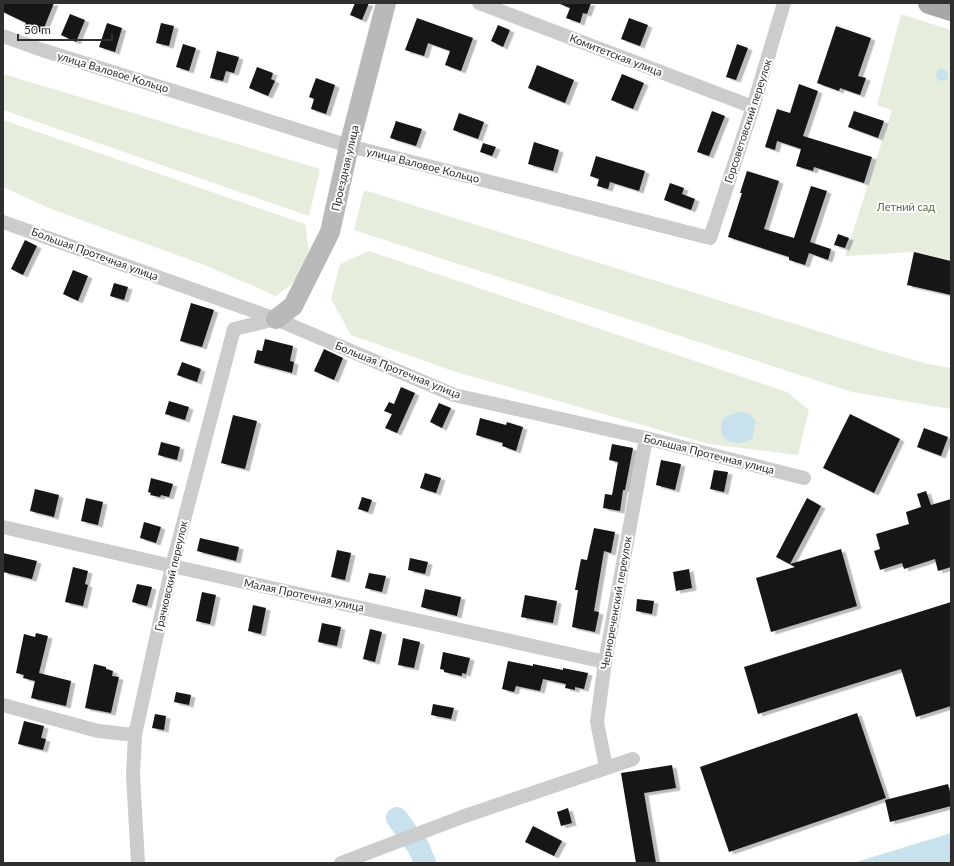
<svg xmlns="http://www.w3.org/2000/svg" width="954" height="866" viewBox="0 0 954 866" font-family="Lato,sans-serif">
	<style>
		.green { fill: #e7eddc }
		.water { fill: #c7e2ed }
		.lines { fill: none; stroke-linecap: round; stroke-linejoin: round }
		.river { stroke: #c7e2ed; stroke-width: 22 }
		.building { fill: #161616; filter: url(#shadow) }
		.street { stroke: #ccc; stroke-width: 14 }
		.secondary { stroke: #b9b9b9; stroke-width: 20 }
		.primary { stroke: #a7a7a7; stroke-width: 22 }
		.labels { text-anchor: middle; stroke-width: 4; stroke-linejoin: round; paint-order: stroke }
		.street-label { font-size: 11px; fill: #2f2f2f; stroke: #fff }
		.park-label { font-size: 11px; fill: #576c3a; stroke: #fff }
	</style>
	<defs>
		<filter id="shadow"><feDropShadow dx="4.5" dy="2.5" stdDeviation="0" flood-color="#0004"/></filter>
	</defs>
	<rect width="100%" height="100%" fill="#fff"/>
	<path class="green" d="M901,14L951,30V260L913,252L845,256L892,110L877,105Z
		M3,74L320,169L309,216L3,110Z
		M3,120L305,224L310,259L297,280L276,296L207,266L51,209L3,187Z
		M364,190L879,350L928,364L951,368V409L852,392L354,230Z
		M369,251L787,392L809,410L798,455L709,444L456,372L351,335L331,299L340,264Z"/>
	<path class="water" d="M936 75a6 6 0 1 1 12 0a6 6 0 1 1-12 0Z
		M740,412L748,413L756,421L752,439C740,446 720,444 721,427C722,422 723,418 727,416C731,414 736,413 740,412Z
		M951,833V863H853L938,837Z
		M417,845L426,849L434,863H414L412,856Z"/>
	<g class="lines">
		<path class="river" d="M397,818L409,835
			M412,839L418,846L425,863"/>
	</g>
	<path class="building" d="M3,3H54L42,33L24,26L26,23L3,12Z
		M355,3H369L362,20L350,15Z
		M560,3H591L587,14L583,13L580,23L566,18L570,8L560,4Z
		M70,14L85,20L76,42L61,35Z
		M417,18L473,38L461,71L445,65L450,51L428,43L424,56L405,50Z
		M629,18L648,25L640,46L621,39Z
		M107,23L122,28L115,52L99,47Z
		M161,23L174,26L169,46L156,43Z
		M498,25L510,30L503,47L491,41Z
		M836,26L871,38L858,76L866,78L860,95L840,88L839,91L817,83Z
		M183,44L196,48L189,71L176,67Z
		M737,44L748,48L736,80L726,77Z
		M217,51L239,57L234,73L226,71L223,81L210,78Z
		M537,65L574,80L565,103L528,88Z
		M257,67L273,73L271,79L275,81L268,96L249,88Z
		M622,74L644,83L633,109L611,100Z
		M316,78L335,85L326,114L311,109L314,99L309,97Z
		M799,84L818,91L803,136L872,157L864,183L814,167L813,171L796,166L801,149L777,141L775,150L765,147L777,109L790,113Z
		M712,111L725,116L709,156L697,152Z
		M854,111L884,121L878,138L848,127Z
		M459,113L484,122L478,139L453,130Z
		M396,121L422,129L416,146L390,138Z
		M534,142L559,150L553,171L528,164Z
		M483,143L496,147L492,156L480,152Z
		M596,156L645,171L639,191L610,182L608,189L597,186L599,179L590,176Z
		M747,171L779,181L764,229L794,238L811,186L827,191L810,242L831,249L828,260L809,253L805,265L789,260V257L728,237L740,199L742,193H740Z
		M670,183L684,188L682,194L695,199L691,210L664,200Z
		M838,234L849,238L845,248L834,245Z
		M25,240L37,246L23,275L11,269Z
		M914,252L951,261V295L907,285Z
		M73,270L88,276L78,301L63,294Z
		M114,283L128,287L124,300L110,296Z
		M191,303L214,310L202,347L180,341Z
		M265,339L293,346L290,361L294,362L292,373L254,363L257,350L262,351Z
		M324,349L343,358L334,380L314,371Z
		M182,362L201,369L197,382L177,375Z
		M401,387L415,393L397,433L385,428L392,414L384,411L389,402L394,404Z
		M169,401L189,407L185,420L165,414Z
		M439,403L451,408L442,428L430,422Z
		M850,414L900,439L874,493L823,468Z
		M233,415L257,421L245,469L221,463Z
		M480,418L506,425L507,422L523,427L516,451L502,446L503,443L476,435Z
		M924,428L948,437L941,456L917,447Z
		M161,442L180,447L177,460L158,455Z
		M612,444L633,448L625,490H623L620,511L603,508L605,494L612,495L618,462L609,460Z
		M661,460L681,464L675,490L656,485Z
		M714,470L728,472L724,492L710,489Z
		M425,473L441,478L436,493L420,488Z
		M151,478L173,484L169,497L161,495L160,497L150,495L151,493L148,492Z
		M35,489L59,495L54,517L30,511Z
		M926,491L931,505L951,499V567L938,571L935,559L904,569L902,563L880,570L874,551L880,549L876,534L909,524L906,512L921,507L917,494Z
		M362,497L372,500L368,512L358,509Z
		M86,498L103,502L98,525L81,521Z
		M807,498L821,506L790,564L841,549L857,606L771,632L756,578L795,567L776,557Z
		M144,522L161,527L156,543L140,538Z
		M594,528L615,532L611,553L604,551L594,611L599,612L595,632L572,627L578,590H575L581,559L587,560Z
		M200,538L239,547L236,561L197,551Z
		M337,550L351,553L345,580L331,577Z
		M3,553L37,561L32,579L3,572Z
		M410,558L428,562L425,574L408,570Z
		M73,567L88,571L85,584L88,585L83,606L65,602Z
		M689,569L692,588L676,591L673,572Z
		M369,573L386,576L382,592L365,588Z
		M137,584L152,587L147,606L132,602Z
		M425,589L461,597L457,616L421,607Z
		M202,592L216,595L210,624L196,621Z
		M525,595L557,601L553,623L521,617Z
		M637,599L654,601L652,614L636,611Z
		M951,602V706L916,717L901,669L758,714L744,667Z
		M253,605L266,608L261,634L248,631Z
		M322,623L341,627L337,646L318,642Z
		M370,629L382,632L375,662L363,659Z
		M36,633L48,636L39,673L71,681L66,706L31,698L35,681L23,678L24,675L16,673L24,634L35,637Z
		M403,638L420,642L414,668L398,665Z
		M443,652L470,658L466,674L462,673V676L444,672V670L440,669Z
		M508,661L533,666V664L563,670V668L588,673L584,689L575,687V690L565,688L566,684L543,679L540,691L516,686L514,692L502,689Z
		M94,664L106,667V669L113,671L112,676L119,677L111,713L85,708Z
		M176,692L191,695L189,705L174,702Z
		M433,704L454,708L451,719L431,715Z
		M857,713L886,798L729,852L700,767Z
		M155,714L166,716L164,730L152,728Z
		M24,721L44,726L41,738L46,739L43,750L18,744Z
		M672,765L676,788L644,793L656,863H636L621,773Z
		M948,784L951,796V806L890,822L885,800Z
		M568,808L572,823L561,826L557,812Z
		M533,826L562,841L554,856L525,842Z"/>
	<g class="lines">
		<path class="street" d="M479,3L753,107
			M3,36L42,50L349,146L710,238L753,107L784,3
			M3,222L276,319L454,395L646,438L804,478
			M3,527L172,566L605,662
			M3,705L98,731L135,735L172,566L234,329L276,319
			M135,735L133,775L138,863
			M606,767L597,722L605,662L646,438
			M341,863L462,817L633,759"/>
		<path class="secondary" d="M276,319L293,306L330,232L349,146L386,3"/>
		<path class="primary" d="M929,3L951,10"/>
	</g>
	<g class="labels">
		<g class="street-label">
			<text transform="translate(616 55) rotate(21)" y="4">Комитетская улица</text>
			<text transform="translate(113 72) rotate(17)" y="4">улица Валовое Кольцо</text>
			<text transform="translate(748 121) rotate(-72)" y="4">Горсоветовский переулок</text>
			<text transform="translate(423 165) rotate(14)" y="4">улица Валовое Кольцо</text>
			<text transform="translate(345 168) rotate(-77)" y="4">Проездная улица</text>
			<text transform="translate(95 254) rotate(20)" y="4">Большая Протечная улица</text>
			<text transform="translate(398 370) rotate(22)" y="4">Большая Протечная улица</text>
			<text transform="translate(709 454) rotate(14)" y="4">Большая Протечная улица</text>
			<text transform="translate(171 576) rotate(-77)" y="4">Грачковский переулок</text>
			<text transform="translate(304 595) rotate(12)" y="4">Малая Протечная улица</text>
			<text transform="translate(616 603) rotate(-80)" y="4">Чернореченский переулок</text>
		</g>
		<g class="park-label">
			<text x="906" y="211">Летний сад</text>
		</g>
	</g>
	<rect width="954" height="866" fill="none" stroke="#2f2f2f" stroke-width="8"/>
	<path d="M18 34v6h94v-6" fill="none" stroke="#2f2f2f" stroke-width="2"/>
	<text x="24" y="34" font-size="12" fill="#2f2f2f" stroke="#ffffff" stroke-width="3" paint-order="stroke">50 m</text>
</svg>
